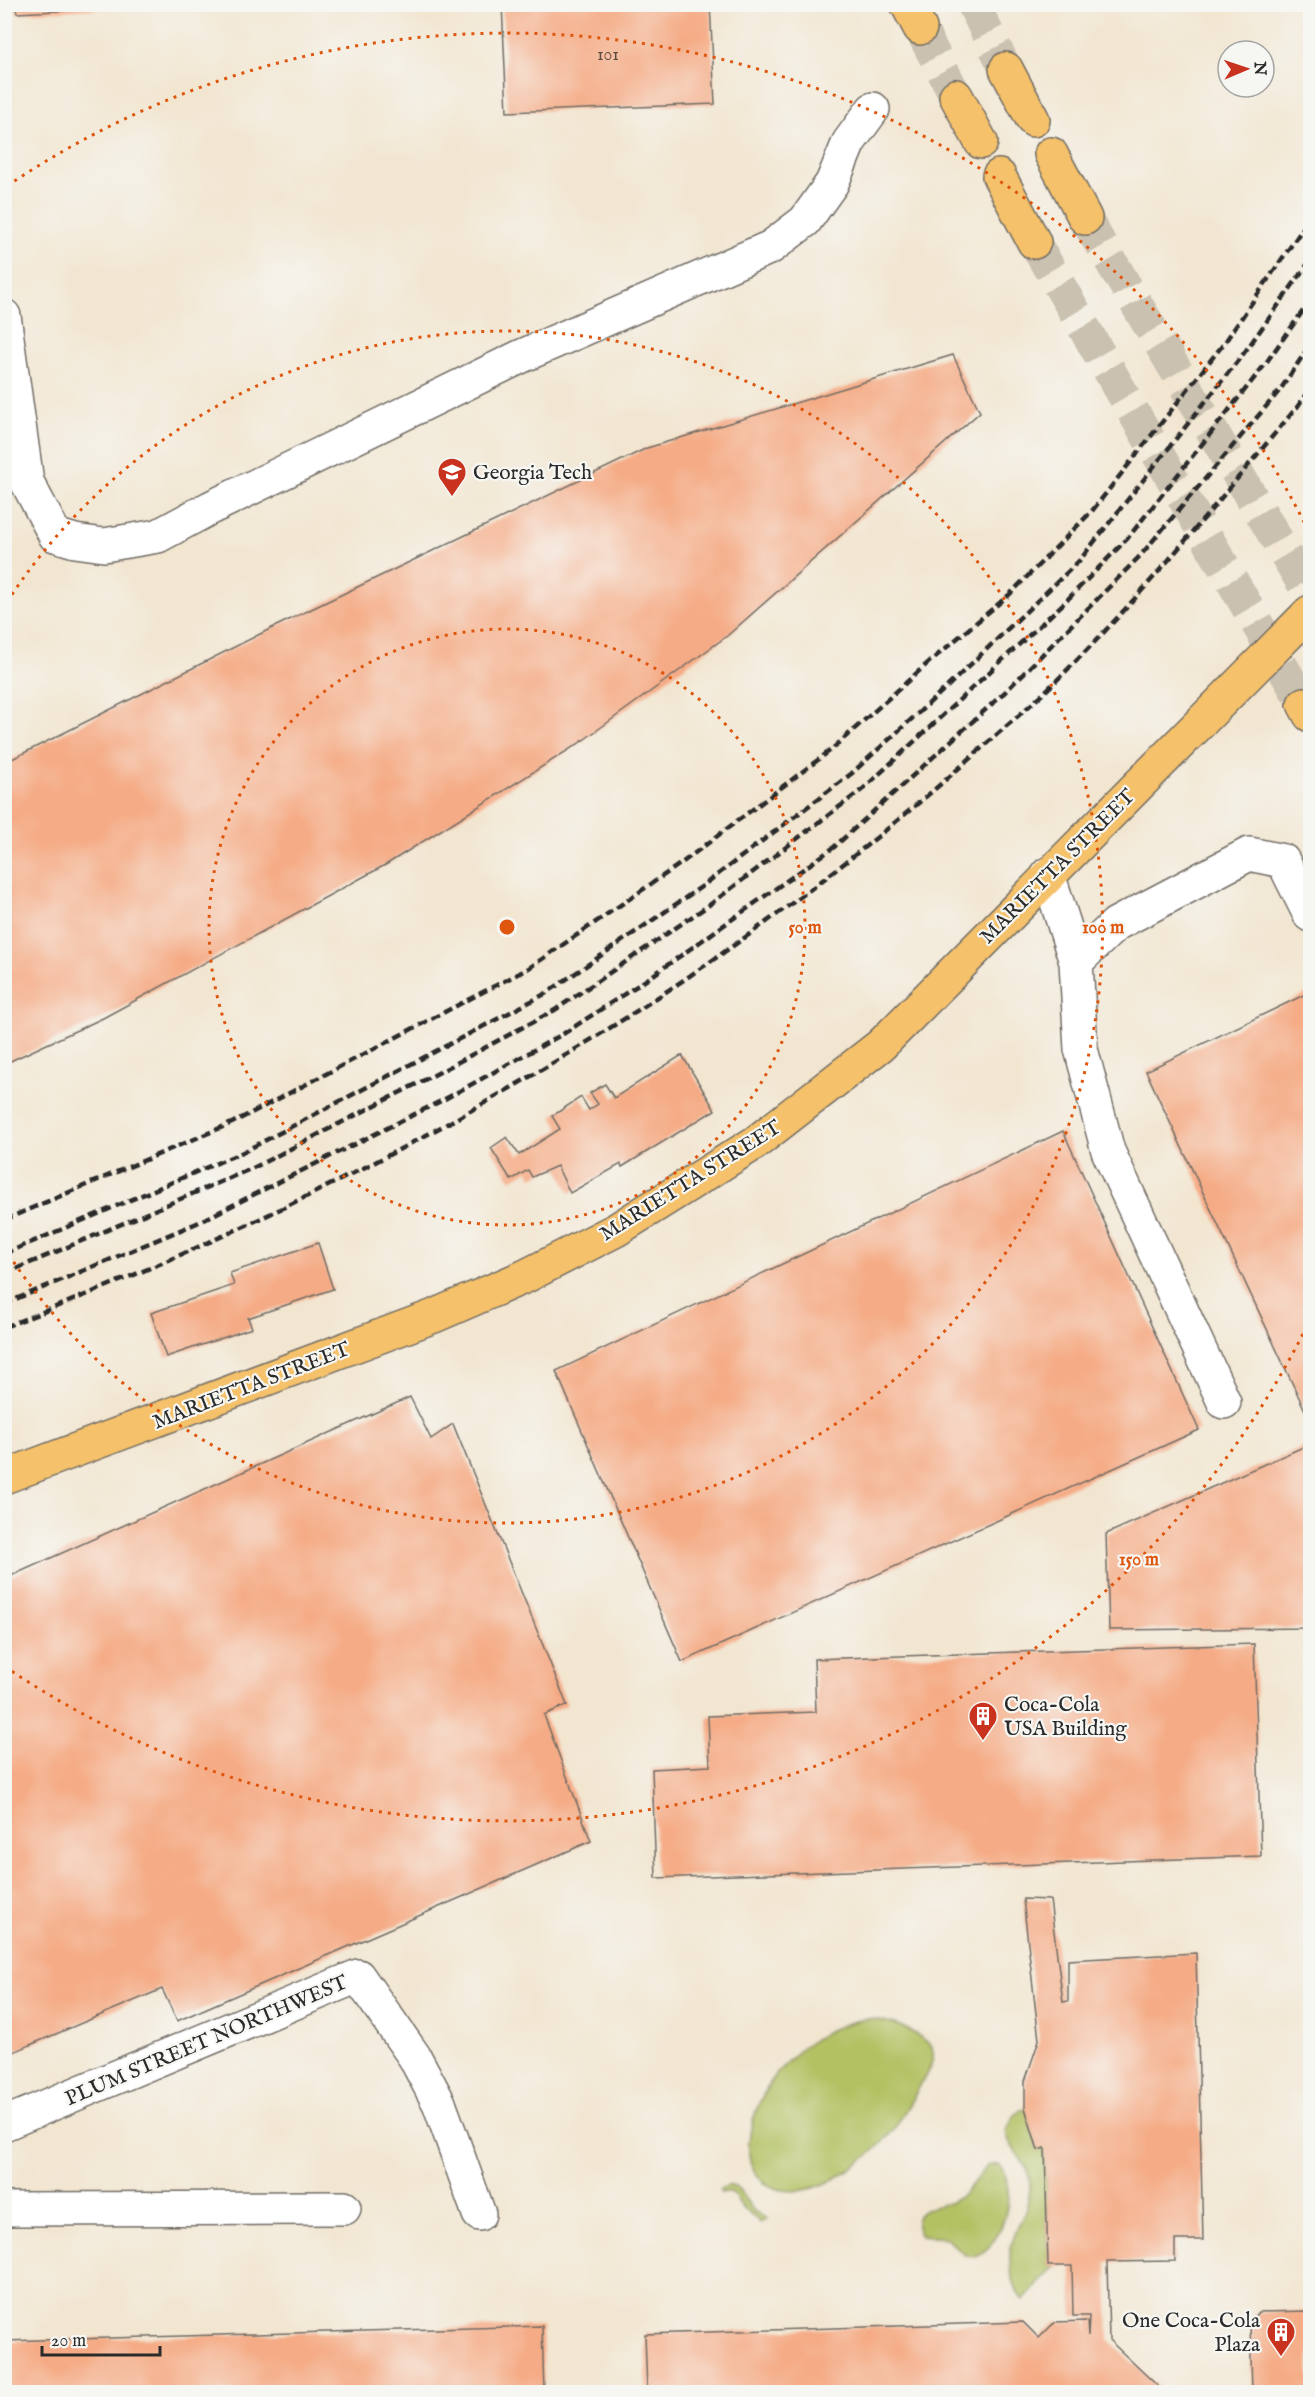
<svg xmlns="http://www.w3.org/2000/svg" width="1315" height="2397" viewBox="0 0 1315 2397" font-family="'IM FELL English',serif">
	<style>
		.green { fill: #b4c163; stroke: #707647; stroke-width: 1.5 }
		.building { fill: #f5ab85 }
		.lines { fill: none; stroke-linecap: round; stroke-linejoin: round }
		.highway-tunnel { stroke: #cac1b0; stroke-width: 33; stroke-dasharray: 33 16; stroke-linecap: butt }
		.minor-casing { stroke: #716c65; stroke-width: 36 }
		.major-casing { stroke: #716c65; stroke-width: 36 }
		.highway-casing { stroke: #716c65; stroke-width: 36 }
		.minor { stroke: #fff; stroke-width: 33 }
		.major { stroke: #f5c16b; stroke-width: 33 }
		.highway { stroke: #f5c16b; stroke-width: 33 }
		.rail { stroke: #2b2b2b; stroke-width: 4.5; stroke-dasharray: 9 4.5; stroke-linecap: butt }
		.ring { fill: none; stroke: #df570e; stroke-width: 3; stroke-dasharray: 3 6 }
		.labels { text-anchor: middle; stroke-width: 4.5; stroke-linejoin: round; paint-order: stroke }
		.number-label { font-size: 18px; fill: #5e4b42 }
		.poi-label { font-size: 21px; fill: #2b2b2b; stroke: #f6f6f2; text-anchor: start }
		.street-label { font-size: 21px; fill: #2b2b2b; stroke: #f6f6f2 }
		.centre { fill: #df570e; stroke: #f6f6f2; stroke-width: 3 }
		.ring-label { font-size: 18px; text-anchor: middle; font-weight: bold; fill: #df570e; stroke: #f6f6f2; stroke-width: 4.5; stroke-linejoin: round; paint-order: stroke }
	</style>
	<rect width="100%" height="100%" fill="#f6f6f2"/>
	<filter id="ink" filterUnits="userSpaceOnUse"><feTurbulence type="fractalNoise" baseFrequency=".0167" numOctaves="2"/><feDisplacementMap in="SourceGraphic" scale="12" xChannelSelector="R" yChannelSelector="G"/><feConvolveMatrix kernelMatrix="1 2 1 2 8 2 1 2 1" color-interpolation-filters="sRGB"/></filter>
	<filter id="wash" filterUnits="userSpaceOnUse"><feTurbulence type="fractalNoise" baseFrequency=".008" numOctaves="4" result="noise"/><feDisplacementMap in="SourceGraphic" scale="24" xChannelSelector="R" yChannelSelector="G"/><feGaussianBlur stdDeviation="1.35" result="paint"/><feColorMatrix in="noise" values="0 0 0 0 0 0 0 0 0 0 0 0 0 0 0 0 0 1.4 0 .05"/><feComposite in="paint" operator="in"/></filter>
	<g filter="url(#wash)">
		<rect width="100%" height="100%" fill="#f2e6d1"/>
		<path class="green" d="M867,2019C892,2020 910,2029 930,2044C933,2049 934,2056 932,2062C926,2078 910,2102 901,2118C886,2144 860,2164 834,2179C799,2200 745,2196 749,2143C753,2083 809,2026 867,2019Z
			M1025,2108L1038,2150L1045,2148L1048,2265L1055,2266L1023,2301C1017,2294 1015,2285 1012,2276C1002,2237 1030,2219 1030,2186C1030,2161 1009,2151 1006,2131L1015,2115Z
			M989,2165H999C1020,2187 1002,2251 972,2257L965,2255L946,2238L921,2236C918,2231 915,2224 917,2218C920,2208 943,2205 951,2202C969,2194 975,2177 989,2165Z
			M728,2185L737,2188L754,2211L767,2219L761,2223C754,2218 748,2213 742,2207C735,2199 734,2188 721,2193L719,2190Z"/>
		<g id="blocks">
			<path class="building" d="M15,4H160V6L17,13Z
				M502,4H710L715,104L507,112Z
				M953,355L980,412L727,636L578,744L387,864L103,1018L4,1064V763L274,627L647,448Z
				M1310,992V1421L1146,1071Z
				M682,1055L715,1110L622,1167L621,1164L570,1193L557,1166L532,1177L528,1170L511,1180L491,1148L507,1137L519,1155L560,1129L552,1116L581,1097L589,1110L598,1104L590,1093L605,1084L614,1098Z
				M1063,1131L1199,1430L682,1662L556,1371Z
				M318,1243L333,1289L248,1318L252,1328L166,1357L151,1313L234,1285L230,1273Z
				M410,1397L431,1439L453,1424L536,1628L567,1705L544,1715L591,1841L177,2021L162,1989L4,2056V1579Z
				M1310,1444V1628L1109,1630L1106,1534Z
				M1254,1644L1261,1856L656,1878L652,1769L710,1766L708,1716L816,1712L814,1659Z
				M1023,1899L1050,1900L1063,2002L1068,2001V1960L1196,1953L1203,2240H1175V2261L1107,2262L1109,2340L1164,2392H647L645,2334L1023,2322L1039,2338L1055,2322L1087,2321L1088,2336L1089,2316H1073L1072,2266H1048L1045,2148L1038,2150L1025,2108V2081L1039,2040Z
				M1310,2311V2392H1252L1250,2322L1258,2312Z
				M542,2326L544,2392H4V2341Z"/>
		</g>
	</g>
	<g filter="url(#ink)">
		<use href="#blocks" fill-opacity="0" stroke="#716c65" stroke-width="1.5"/>
		<g class="lines">
			<path class="highway-tunnel" d="M973,4L1006,69
				M920,28L956,96
				M1085,218L1310,595
				M1034,242L1304,704"/>
			<g class="minor-casing">
				<path id="minor" d="M4,316L27,482L55,535L75,541L104,545L158,536L210,508L522,356L771,247L805,221L832,183L849,142L873,109
					M1048,874L1076,962L1081,1049L1108,1151L1224,1402
					M1076,962L1116,924L1249,854L1283,861L1310,915
					M4,2124L358,1976L414,2056L439,2103L479,2214
					M4,2209L344,2208"/>
			</g>
			<g class="major-casing">
				<path id="major" d="M4,1477L434,1316L526,1276L616,1230L755,1143L881,1045L1310,612"/>
			</g>
			<g class="highway-casing">
				<path id="highway" d="M907,4L920,28
					M1006,69L1033,120
					M956,96L981,142
					M1051,154L1085,218
					M999,176L1034,242
					M1304,704L1310,715"/>
			</g>
			<use href="#minor" class="minor"/>
			<use href="#major" class="major"/>
			<use href="#highway" class="highway"/>
			<path class="rail" d="M4,1220L232,1123L529,968L683,862L831,750L928,663L1009,595L1092,511L1225,342L1310,218
				M4,1254L245,1151L545,994L701,887L851,774L948,686L1079,561L1244,353L1310,261
				M4,1274L253,1168L434,1075L555,1010L712,903L863,789L1065,602L1127,539L1263,367L1310,301
				M4,1304L197,1223L443,1100L563,1034L649,978L833,848L1005,692L1140,556L1280,390L1310,345
				M4,1327C362,1191 702,1001 986,744C1010,723 1035,702 1058,679C1145,594 1220,498 1298,406L1310,388"/>
		</g>
	</g>
	<g class="ring">
		<circle cx="507" cy="927" r="298"/>
		<path d="M7 602A596 596 0 1 1 7 1252"/>
		<path d="M1307 1326A894 894 0 0 1 7 1668M7 186A894 894 0 0 1 1307 528"/>
	</g>
	<defs>
		<g id="university-pin" transform="scale(1.5)"><path d="M0 17L-7.5 6A9.5 9.5 0 1 1 7.5 6Z" fill="#c8321e" stroke="#f6f6f2"/><path d="M0-5L7-2L0 1L-7-2ZM-4 1L0 2.5L4 1V4Q0 6-4 4Z" fill="#fff"/></g>
		<g id="building-pin" transform="scale(1.5)"><path d="M0 17L-7.5 6A9.5 9.5 0 1 1 7.5 6Z" fill="#c8321e" stroke="#f6f6f2"/><path d="M-4-6H4V6H1V3H-1V6H-4ZM-2.5-4.3h1.7v1.8h-1.7ZM.8-4.3h1.7v1.8H.8ZM-2.5-1h1.7V.8h-1.7ZM.8-1h1.7V.8H.8Z" fill="#fff"/></g>
	</defs>
	<g fill-rule="evenodd">
		<use href="#university-pin" x="452" y="472"/>
		<use href="#building-pin" x="983" y="1716"/>
		<use href="#building-pin" x="1281" y="2332"/>
	</g>
	<g class="labels">
		<g class="number-label">
			<text x="608" y="60">101</text>
		</g>
		<g class="poi-label">
			<text x="473" y="479">Georgia Tech</text>
			<text x="1004" y="1711">Coca-Cola<tspan x="1004" dy="24">USA Building</tspan></text>
			<text x="1260" y="2327" text-anchor="end">One Coca-Cola<tspan x="1260" dy="24">Plaza</tspan></text>
		</g>
		<g class="street-label">
			<text transform="translate(1057 866) rotate(-45)" y="7">MARIETTA STREET</text>
			<text transform="translate(690 1180) rotate(-32)" y="7">MARIETTA STREET</text>
			<text transform="translate(251 1385) rotate(-21)" y="7">MARIETTA STREET</text>
			<text transform="translate(206 2040) rotate(-23)" y="7">PLUM STREET NORTHWEST</text>
		</g>
	</g>
	<circle cx="507" cy="927" r="9" class="centre"/>
	<g class="ring-label">
		<text x="805" y="933">50 m</text>
		<text x="1103" y="933">100 m</text>
		<text x="1139" y="1565">150 m</text>
	</g>
	<rect width="1315" height="2397" fill="none" stroke="#f6f6f2" stroke-width="24"/>
	<g transform="translate(1246 69) rotate(88)"><circle r="28" fill="#f6f6f2" stroke="#a5a5a2" stroke-width="1.5"/>
	<path d="M0-4.5L10 22L0 15L-10 22Z" fill="#c8321e"/>
	<text y="-9" font-size="16" font-weight="bold" text-anchor="middle" fill="#2b2b2b">N</text>
	</g>
	<path d="M42 2346v9h118v-9" fill="none" stroke="#2b2b2b" stroke-width="3"/>
	<text x="51" y="2346" font-size="18" fill="#2b2b2b" stroke="#f6f6f2" stroke-width="4.5" paint-order="stroke">20 m</text>
</svg>
